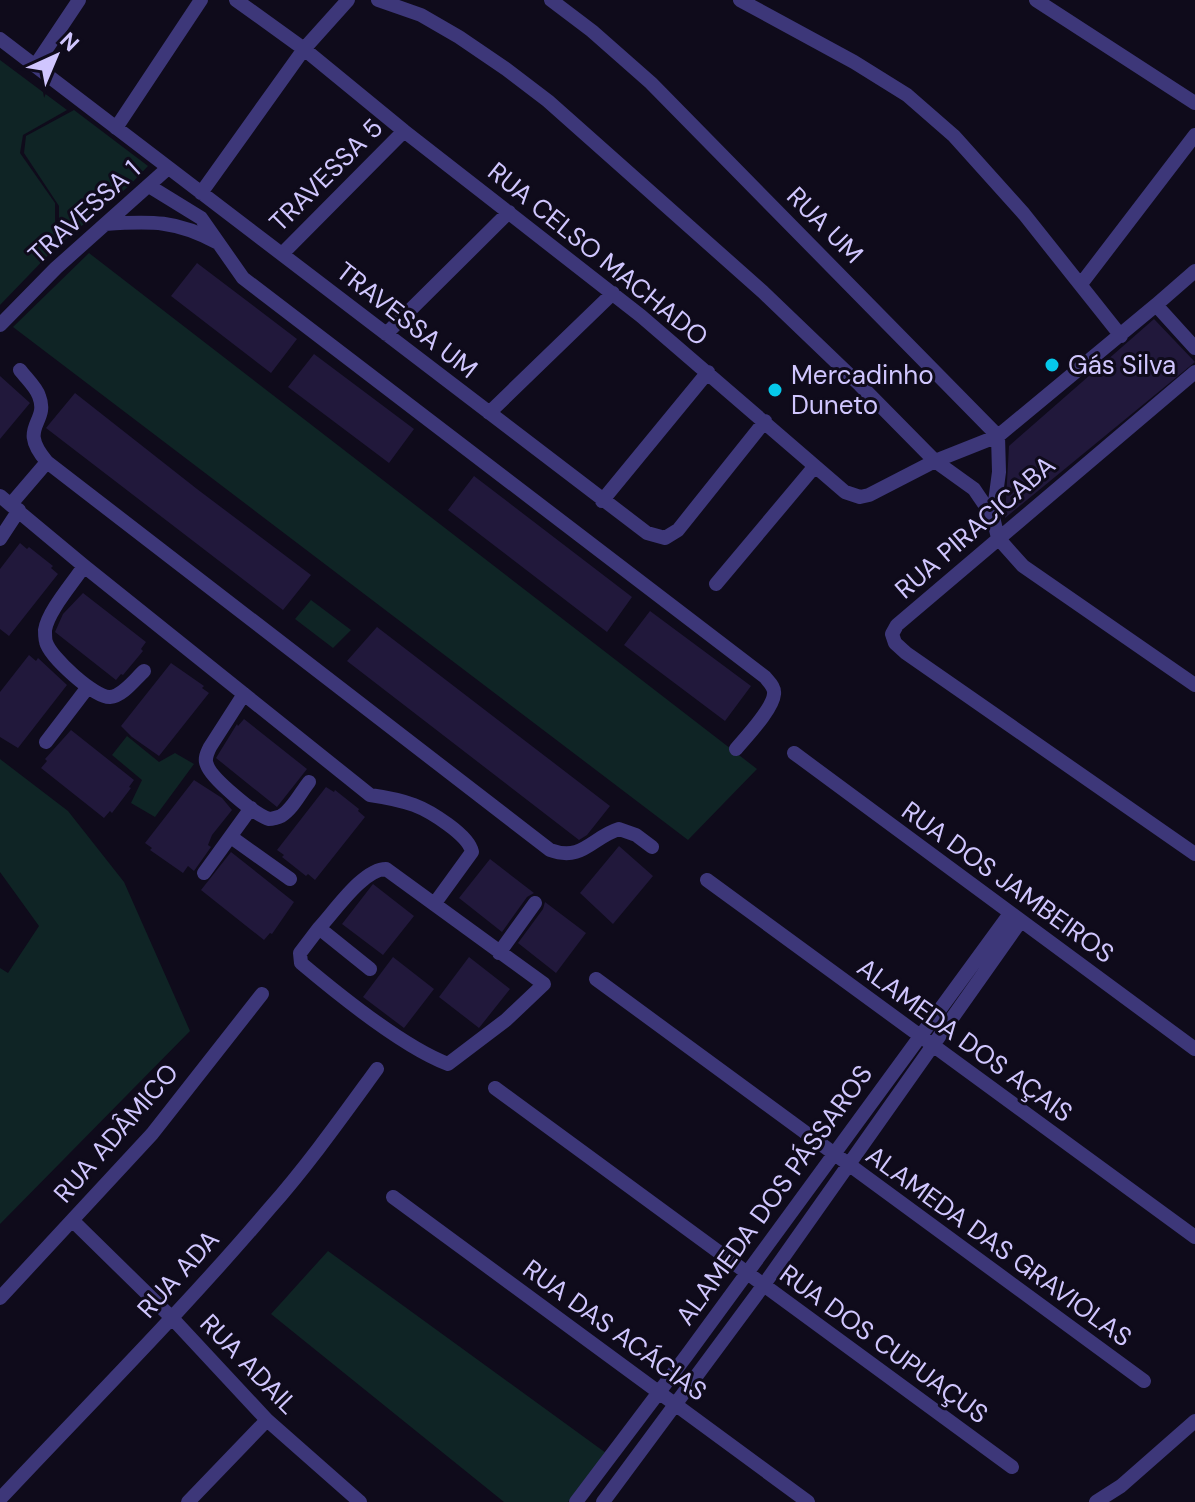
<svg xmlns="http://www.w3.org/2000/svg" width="1195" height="1502" viewBox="0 0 1195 1502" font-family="'DM Sans',sans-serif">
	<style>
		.green { fill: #0f2425 }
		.building { fill: #21183b }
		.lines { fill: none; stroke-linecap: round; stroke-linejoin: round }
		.minor { stroke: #3d3779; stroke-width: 14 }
		.poi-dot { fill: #06c8ea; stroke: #0f0b1b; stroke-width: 3 }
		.labels { text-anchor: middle; stroke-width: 6; stroke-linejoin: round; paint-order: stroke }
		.street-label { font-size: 26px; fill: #d0c6fe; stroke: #0f0b1b }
		.poi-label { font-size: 26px; fill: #d0c6fe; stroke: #0f0b1b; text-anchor: start }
	</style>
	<rect width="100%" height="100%" fill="#0f0b1b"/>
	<path class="green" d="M0,60L67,110L23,135L20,153L55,203V248L0,305Z
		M74,110L148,166L129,186L59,245V206L24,153L26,136Z
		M89,253L757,769L688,840L13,327Z
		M311,600L351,630L333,648L295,619Z
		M127,736L159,762L175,753L194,764L155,817L131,803L142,780L112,755Z
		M0,759L68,811L124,882L190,1031L0,1224V968L8,973L39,926L0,872Z
		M328,1251L606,1453L568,1502H504L271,1314Z"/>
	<path class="building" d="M197,263L297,339L271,373L171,296Z
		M1154,319L1195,362L1005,518L1009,446Z
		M314,354L414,429L389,463L288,387Z
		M0,376L30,403L0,439Z
		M75,393L197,489L311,575L283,610L46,428Z
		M474,476L632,597L607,632L448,510Z
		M20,543L27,549L29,547L53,566L51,568L58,574L9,636L0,629V569Z
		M83,593L146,642L141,649L143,651L123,675L121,674L116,680L55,632L63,614Z
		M650,611L751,686L725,721L624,645Z
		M377,627L610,806L587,835L579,840L347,661Z
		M29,655L36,661L38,658L67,685L18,748L0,737V692Z
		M171,663L204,686L202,688L209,693L159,756L132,737L121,726Z
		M244,719L307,769L277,807L216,758L237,724L238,726Z
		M71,730L134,780L129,787L131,788L112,813L110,811L104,818L41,768L47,761L45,759Z
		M194,780L222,798L232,810L212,835L208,845L211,847L194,871L188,866L183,873L150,850L152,848L145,843Z
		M326,787L334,792L335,790L359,809L358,811L365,817L315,880L308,874L306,876L282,857L284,855L277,850Z
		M619,846L653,876L613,924L580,893Z
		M231,852L294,902L272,934L270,933L264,940L201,890Z
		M490,859L534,893L527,897L502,932L459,898Z
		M373,884L414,916L383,955L342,924Z
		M545,902L586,933L556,973L518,943L543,909Z
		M393,957L434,989L404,1028L363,997Z
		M469,957L510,989L479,1028L439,997Z"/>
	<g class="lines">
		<path class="minor" d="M236,0L304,49L404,131L641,316L845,492L860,497L869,495L935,461L998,436L1156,305L1195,348
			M378,0L421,15L459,37L506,69L548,101L763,292L860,385L935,461L974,489L993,517L998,538L1023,566L1195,685
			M551,0L592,31L651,83L998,436L999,472L993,517
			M740,0L854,62L907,95L954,136L1024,214L1121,336
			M1036,0L1195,103
			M0,39L647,533L665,538L678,530L765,421
			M35,66L79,0
			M116,128L201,0
			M149,186L201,218L243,278L765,677C769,682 775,687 774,694C773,709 746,737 736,749
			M201,193L304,49L348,0
			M105,224C151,221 177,220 218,243
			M282,254L404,131
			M1081,284L1195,135
			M1156,305L1195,271
			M0,325L56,268L168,168
			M386,334L509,212
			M20,370C26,378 36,387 39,396C50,424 16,426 47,462
			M1195,372L897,625L892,634L895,643L906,653L1195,854
			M489,413L613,293
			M0,496L84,566L370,795C384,797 400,800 414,805C430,811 469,835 472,852L435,903
			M602,501L708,372
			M11,504L47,462L550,850C583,862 592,837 619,829L636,835L652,847
			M0,539L19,510
			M84,566C73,583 48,611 45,630C45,631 45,641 46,642C50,657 95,698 110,697C123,696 135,679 144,671
			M716,584L815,466
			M244,694L210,747C207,753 204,759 207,765C211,778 255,815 269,819C272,819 279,817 281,816C292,810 301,792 309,782
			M46,742L88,687
			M794,753L1195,1049
			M231,837L290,879
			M204,873L251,808
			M707,880L1195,1237
			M319,928L300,953L301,963C339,995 403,1047 448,1064L506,1020L544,984L386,869C363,869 335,911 319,928L370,969
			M499,953L535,903
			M596,979L1144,1381
			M495,1088L1012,1467
			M393,1197L808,1502
			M73,1221L172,1318L267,1420L360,1502
			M0,1298L152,1134L262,994
			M0,1499C90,1403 184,1309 269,1209C308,1165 342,1117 377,1069
			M188,1502L267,1420
			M576,1502L687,1355L1009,915
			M603,1502L763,1286L1020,922
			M1096,1502L1121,1486L1195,1421"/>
	</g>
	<g class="poi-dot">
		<circle cx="1052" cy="365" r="8"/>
		<circle cx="775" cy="390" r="8"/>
	</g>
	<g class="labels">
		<g class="street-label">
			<text transform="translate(326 175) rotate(-45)" y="9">TRAVESSA 5</text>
			<text transform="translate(84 212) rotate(-42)" y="9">TRAVESSA 1</text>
			<text transform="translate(825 225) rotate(45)" y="9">RUA UM</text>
			<text transform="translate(598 254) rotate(39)" y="9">RUA CELSO MACHADO</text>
			<text transform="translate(407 320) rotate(38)" y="9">TRAVESSA UM</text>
			<text transform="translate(975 527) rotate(-41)" y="9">RUA PIRACICABA</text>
			<text transform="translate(1008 882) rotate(36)" y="9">RUA DOS JAMBEIROS</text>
			<text transform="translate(965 1040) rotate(36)" y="9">ALAMEDA DOS AÇAIS</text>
			<text transform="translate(116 1133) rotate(-49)" y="9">RUA ADÂMICO</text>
			<text transform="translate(774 1195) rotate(-54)" y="9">ALAMEDA DOS PÁSSAROS</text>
			<text transform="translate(999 1246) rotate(36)" y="9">ALAMEDA DAS GRAVIOLAS</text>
			<text transform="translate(178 1274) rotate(-48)" y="9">RUA ADA</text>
			<text transform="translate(615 1330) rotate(36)" y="9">RUA DAS ACÁCIAS</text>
			<text transform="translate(884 1344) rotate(36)" y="9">RUA DOS CUPUAÇUS</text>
			<text transform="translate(249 1364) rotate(46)" y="9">RUA ADAIL</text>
		</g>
		<g class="poi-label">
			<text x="1068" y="374">Gás Silva</text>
			<text x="791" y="384">Mercadinho<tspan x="791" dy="30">Duneto</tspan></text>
		</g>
	</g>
	<g transform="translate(56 56) rotate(44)" stroke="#0f0b1b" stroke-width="6" paint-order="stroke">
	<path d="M0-6L14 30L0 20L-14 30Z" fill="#d0c6fe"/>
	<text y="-12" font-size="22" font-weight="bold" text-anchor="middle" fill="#d0c6fe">N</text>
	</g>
</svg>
